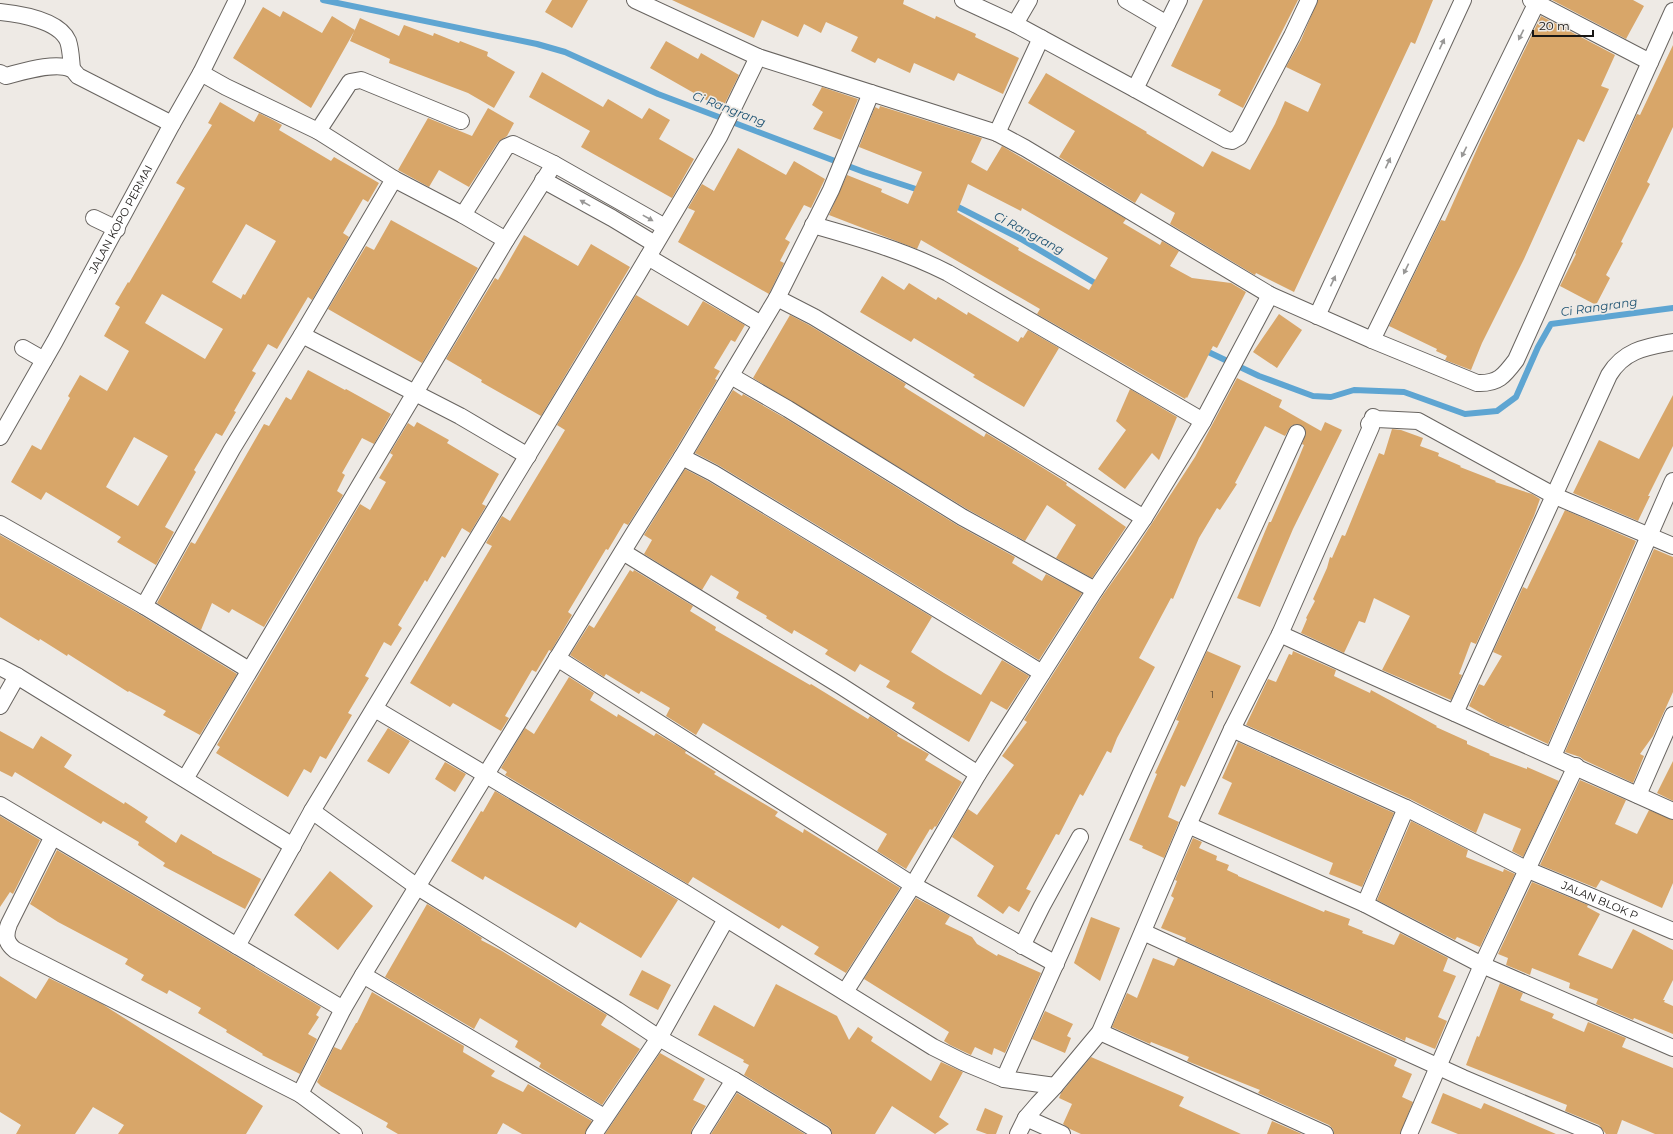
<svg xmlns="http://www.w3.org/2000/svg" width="1673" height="1134" viewBox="0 0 1673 1134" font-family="Montserrat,sans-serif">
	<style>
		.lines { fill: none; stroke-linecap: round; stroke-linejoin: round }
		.stream { stroke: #5ea5d2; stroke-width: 6 }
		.building { fill: #d8a669; fill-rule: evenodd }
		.minor-casing { stroke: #686460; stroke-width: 18 }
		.minor { stroke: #fff; stroke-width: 16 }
		.oneway { fill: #989796 }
		.labels { text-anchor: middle; stroke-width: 3.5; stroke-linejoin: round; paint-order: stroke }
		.number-label { font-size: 9px; fill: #493b2a }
		.street-label { font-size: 11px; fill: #191715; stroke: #eeeae5 }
		.water-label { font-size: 12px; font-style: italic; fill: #1d5272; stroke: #eeeae5 }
	</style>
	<rect width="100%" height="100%" fill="#eeeae5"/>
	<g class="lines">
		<path class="stream" d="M323,0L537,44L565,52L658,94L864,172L922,191
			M952,204L1021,239L1100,286
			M1202,349L1259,376L1313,396L1331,397L1354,390L1404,392L1465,414L1497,411L1516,397L1538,347L1551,324L1673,308"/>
	</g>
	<path class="building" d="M552,0H588L572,28L545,12Z
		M672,0H904L903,4L935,19L936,16L976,34L975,37L1019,58L1003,94L958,73L954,81L914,63L910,73L878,58L875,63L851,51L858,37L826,22L821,33L804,24L798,37L762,20L754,38Z
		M1203,0H1298L1243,108L1218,95L1221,90L1171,66Z
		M1318,0H1433L1415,44L1411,42L1294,292L1256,273L1255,275L1253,274L1170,224L1175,213L1141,193L1135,203L1059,157L1075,131L1028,103L1046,73L1147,132L1146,133L1203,167L1212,151L1250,170L1275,124L1285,101L1308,112L1321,84L1286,67L1301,40Z
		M1552,0H1633L1644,6L1626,39Z
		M263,7L280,17L283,11L322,33L332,16L355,30L311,108L233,58Z
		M1541,16L1615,55L1601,86L1609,89L1584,142L1578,139L1524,259L1482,343L1471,370L1445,360L1447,356L1436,351L1437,349L1389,326L1441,220L1445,221L1481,140Z
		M360,18L399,36L404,25L433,36L434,33L459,43L460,41L488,52L487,56L515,72L494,108L468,93L389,63L390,59L350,41Z
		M666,41L698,59L701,53L739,75L722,109L650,68Z
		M1673,45V127L1647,182L1650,184L1621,242L1623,243L1606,275L1610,278L1596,305L1560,286L1576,254L1575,253L1637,114L1640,115Z
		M542,72L603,107L608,99L642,119L649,108L670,120L659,139L694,159L672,198L581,147L590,131L529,97Z
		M822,87L858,99L841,140L813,129L823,112L812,105Z
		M220,102L254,122L259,113L273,120L282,125L279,130L331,161L334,157L379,183L368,202L363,199L343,233L349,237L312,300L308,297L277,349L268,344L252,371L256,373L234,411L236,412L222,436L216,433L194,470L196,472L165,527L174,532L156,565L117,542L121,537L46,492L41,500L11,482L32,445L41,450L70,398L68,396L80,375L107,391L129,351L104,336L120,307L115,304L128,282L129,283L185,188L176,183L212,125L208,123ZM246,224L276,241L245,295L243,294L241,299L212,282ZM162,294L223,329L205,359L145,323ZM134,437L168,456L138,506L106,487Z
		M880,106L982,138L971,162L987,171L1002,146L1126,219L1123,223L1155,242L1160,245L1162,241L1179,251L1170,266L1192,278L1231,283L1246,292L1217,348L1213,346L1187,398L1186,397L1185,399L1037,314L1040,309L921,240L917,249L829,215L847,175L882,189L881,192L908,204L922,172L859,147L875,107L879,109ZM968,184L1021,211L1022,208L1108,258L1089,290L1018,250L1019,248L957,212Z
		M488,108L514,123L507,136L498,142L469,187L439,170L429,187L398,170L428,118L472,136Z
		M738,148L786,175L794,161L825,179L811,208L804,205L785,239L790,242L780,261L784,263L769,294L678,242L695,211L688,208L702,184L714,191Z
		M391,220L478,268L422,363L328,309L366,246L374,250Z
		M524,235L578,266L591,244L630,267L541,416L481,382L482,380L446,359L495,278L498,280Z
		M882,276L904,290L909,283L936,300L938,297L967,315L968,312L1018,342L1021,337L1023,338L1028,330L1059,348L1024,407L973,377L975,375L914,338L911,342L860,312Z
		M636,295L688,326L703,301L745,325L735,342L731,340L714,368L720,371L715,379L717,380L674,452L628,525L624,523L608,550L606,549L568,612L572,615L551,651L549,650L536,672L532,670L505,716L509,718L501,731L453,703L450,707L410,683L492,546L486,543L502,516L510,521L565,430L557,425Z
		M1279,314L1302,330L1277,368L1253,352Z
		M790,315L809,325L906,384L904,387L984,437L986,433L1040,466L1067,483L1066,485L1126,527L1092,578L1056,558L1076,525L1047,505L1025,541L967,509L753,378Z
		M308,370L345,390L346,389L391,414L374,444L362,438L342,473L345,475L337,491L343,495L264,627L232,609L229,613L212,603L201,630L157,603L191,542L195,544L264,424L269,426L286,397L291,400Z
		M1237,378L1282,400L1279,407L1321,431L1325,422L1342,430L1293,529L1260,607L1237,598L1269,522H1271L1295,467L1304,445L1302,444L1306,433L1304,427L1297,424L1291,426L1285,436L1265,426L1235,483L1237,484L1220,510L1217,508L1199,538L1173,599L1171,598L1139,658L1155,667L1117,738L1111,753L1107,751L1083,796L1080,794L1059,835L1056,834L1026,889L1031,891L1019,912L1009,906L1003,914L977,896L994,866L952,837L968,809L977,815L1014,765L1002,756L1027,722L1024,720L1103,595L1132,554L1195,457Z
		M1130,389L1177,417L1159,460L1152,453L1125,489L1098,469L1126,430L1116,421Z
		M733,390L742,396L743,394L783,417L957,525L1015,557L1012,563L1042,581L1046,574L1082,593L1039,660L718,465L695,453Z
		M1673,395V446L1648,496H1650L1638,521L1573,493L1599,440L1639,459Z
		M417,422L449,440L447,443L499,474L482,504L486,506L470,533L462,528L445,558L442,556L427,582L425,580L398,625L402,628L391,646L384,642L365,676L369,678L348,713L352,715L326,759L320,756L311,773L304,769L288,797L216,753L220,747L217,745L360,504L370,510L386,482L379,478L393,455L390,453L408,423L414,427Z
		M1392,429L1401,430L1423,438L1420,446L1439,453L1438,456L1461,466L1460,467L1496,481L1495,482L1532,494L1540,499L1534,516L1476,644L1471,642L1459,674L1462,675L1451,700L1382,670L1410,616L1374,598L1365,623L1359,621L1344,653L1301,633L1307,619L1306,618L1315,601L1313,599L1327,568L1330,557L1332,558L1342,535L1345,536L1379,453L1384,455Z
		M685,469L708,481L932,617L911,652L944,673L981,695L1002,660L1029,676L1007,710L991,701L969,742L912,708L915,703L886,687L890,681L860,664L855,672L825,654L828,650L794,630L792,634L766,618L767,616L736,598L739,592L711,575L702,590L644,554L652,540L644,535Z
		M1565,510L1636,541L1548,744L1510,726L1509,727L1497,722L1469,706L1479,684L1484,686L1502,656L1493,652L1523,587L1527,589Z
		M0,535L139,614L237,674L200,735L163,715L166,711L129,691L128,692L68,654L67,656L40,639L39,641L0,617Z
		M1654,549L1673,557V692L1653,736L1640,754L1644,756L1633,783L1584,760L1580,757L1565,752Z
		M630,570L633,572L634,570L693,606L690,611L716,627L715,630L810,685L811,684L868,719L870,716L880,722L898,734L897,736L929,754L925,760L962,782L936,827L935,826L932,830L930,829L906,869L877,851L887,834L703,723L696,735L666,716L670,708L641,691L639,694L606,674L604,677L570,655L589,625L594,628Z
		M1207,651L1241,666L1185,787L1181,785L1168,817L1179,822L1164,858L1142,848L1143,846L1129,840L1157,774L1155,773L1179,721L1176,720Z
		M1293,651L1336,670L1334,676L1370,693L1371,690L1437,726L1436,727L1467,741V744L1490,754L1489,755L1527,769V767L1559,781L1523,857L1512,851L1521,829L1484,813L1476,833L1410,799L1246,725L1268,679L1276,682L1289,654L1292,655Z
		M569,677L594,693L590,700L617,717L618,714L654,736L656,733L686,751L685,753L716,772L714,774L778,812L775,816L803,833L804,829L900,888L846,973L814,954L819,947L782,925L779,929L693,877L688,884L505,775L507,772L501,768L525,728L534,734Z
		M388,728L410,741L389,774L367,761Z
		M0,731L33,749L41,736L72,755L64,767L124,804L125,802L148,817L145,822L176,843L181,834L212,852V853L261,879L245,909L163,866L165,863L138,845L139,842L103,821L101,824L15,772L12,777L0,771Z
		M1238,742L1394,813L1362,887L1329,874L1333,863L1218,814L1232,783L1222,778Z
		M1673,761V801L1657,793Z
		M445,762L466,774L455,792L435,779Z
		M1580,780L1626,800L1615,824L1637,834L1649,810L1673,820V883L1662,908L1601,880L1596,888L1540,865Z
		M495,791L678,900L641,958L580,922L576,928L485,876L483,880L451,861L481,811L483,812Z
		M0,816L40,840L13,894L10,892L0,907Z
		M1411,821L1468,850L1466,857L1503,872L1504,869L1515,874L1480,947L1457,937L1455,940L1377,900Z
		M1193,838L1202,842L1199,848L1217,856L1216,860L1229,865L1227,870L1238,875V876L1324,912L1325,910L1350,919L1348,925L1363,931L1362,933L1394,945L1400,933L1448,958L1443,971L1456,976L1438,1017L1447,1021L1435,1049L1406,1037L1405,1041L1185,941L1186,938L1161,928L1174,898L1171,896L1177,881L1175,880Z
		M57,850L321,1007L316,1015L319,1017L308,1034L317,1039L300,1074L262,1055L263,1054L226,1032L227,1030L198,1013L201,1008L169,990L167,994L141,980L144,975L125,964L128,959L58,922L30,904Z
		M330,871L373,906L338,950L294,915Z
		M1532,882L1588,905L1587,907L1600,914L1578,955L1612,969L1633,929L1673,950V980L1663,1000H1665L1664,1002L1673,1006V1034L1634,1018L1633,1020L1596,1004L1598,999L1569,988L1570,983L1532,968L1530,975L1506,965L1508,958L1498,954Z
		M916,898L950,916L945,924L972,937L977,944L997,956L998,954L1041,973L1005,1053L994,1048L992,1055L975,1047L971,1055L950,1045L944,1041L949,1032L864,979Z
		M427,904L482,938L481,940L502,951L607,1015L601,1025L640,1049L602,1105L539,1067L541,1063L515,1047L518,1041L480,1018L474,1029L385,977Z
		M1091,917L1120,928L1100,981L1074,963Z
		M1153,958L1174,966L1178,958L1397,1059L1394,1066L1412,1074L1402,1097L1413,1102L1400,1134H1334L1333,1129L1329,1125L1258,1093L1260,1090L1187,1061L1189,1057L1151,1042L1150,1044L1112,1027L1127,993L1137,998Z
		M642,970L671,985L658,1010L629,995Z
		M0,976L36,999L49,978L102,1004L263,1106L246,1134H118L124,1125L93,1107L75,1134H16L21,1125L0,1112Z
		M1500,983L1523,993L1520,1000L1554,1014L1552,1018L1584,1032L1588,1022L1626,1038L1622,1047L1673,1068V1134H1655L1622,1120L1617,1134H1606L1599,1125L1565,1111L1567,1105L1466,1065L1477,1036L1479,1037Z
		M776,984L837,1016L849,1040L858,1027L873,1037L871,1041L931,1081L941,1062L963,1072L939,1117L949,1124L935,1134L892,1106L875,1134H832L831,1129L828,1126L744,1075L749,1065L743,1062L744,1060L698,1035L714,1005L754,1027Z
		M372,992L464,1046L463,1052L495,1071L491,1076L523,1092L528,1084L592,1121L585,1134H522L503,1123L497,1134H398L386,1127L388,1123L321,1086L317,1082L334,1047L341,1050L356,1023H357Z
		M1045,1011L1073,1024L1067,1036L1071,1038L1065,1053L1032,1039Z
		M660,1053L705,1079L693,1100L706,1106L692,1129L691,1134H605Z
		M1091,1057L1184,1097L1179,1106L1241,1134H1081L1070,1129L1063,1124L1072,1104L1059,1098L1061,1093Z
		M737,1093L805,1134H711Z
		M1443,1093L1481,1109L1484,1103L1556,1134H1458L1431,1123Z
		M985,1108L1003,1116L996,1134H987L976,1130Z
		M1272,1121L1302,1134H1267Z"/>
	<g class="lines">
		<g class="minor-casing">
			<g id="minor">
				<path d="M635,0L758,57L997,133L1025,148L1270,295L1372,340L1477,383C1498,384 1504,376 1516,360L1673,11"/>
				<path d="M963,0L1015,24L1135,89L1227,140L1232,141L1239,137L1292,36L1309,0"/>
				<path d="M1126,0L1167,24"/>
				<path d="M1531,0L1650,62"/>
				<path d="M0,12C19,14 59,20 68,41C71,50 71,60 72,69"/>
				<path d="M1015,24L1029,0"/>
				<path d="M0,73L6,76C22,72 56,61 71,69C74,70 76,74 78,76L172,124"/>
				<path d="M201,73L226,87L318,131L394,179L463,215L506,240"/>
				<path d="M1135,89L1179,0"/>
				<path d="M318,131L350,82L361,80L461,121"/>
				<path d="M997,133L1041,38"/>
				<path d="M543,180L612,218L655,244"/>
				<path d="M463,215L506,147L513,144L554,164L665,227"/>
				<path d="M94,218L117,229"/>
				<path d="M813,225C859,238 905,251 948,273L1203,421"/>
				<path d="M648,257L761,324"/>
				<path d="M777,298L814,317L1144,518"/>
				<path d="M1317,316L1463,0"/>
				<path d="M302,335L460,416L528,456"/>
				<path d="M1372,340L1538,0"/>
				<path d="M23,348L44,360"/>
				<path d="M731,376L788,409L962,517L1095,590"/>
				<path id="s1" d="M0,437L55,341L172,124L201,73L237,0"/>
				<path d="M682,457L713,473L1042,673"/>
				<path d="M0,524L144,606L249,670"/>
				<path d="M623,552L841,686L978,774"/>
				<path d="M144,606L232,449L302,335L394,179"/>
				<path d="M1280,634L1370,675L1673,811"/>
				<path d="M557,658L913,885L1056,964"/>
				<path d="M0,667L17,676L293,846"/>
				<path d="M0,706L17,676"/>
				<path d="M375,709L685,893L933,1047L963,1062L1004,1079L1055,1086"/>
				<path d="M1455,713L1609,375C1624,350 1646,347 1673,342"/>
				<path id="s2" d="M1232,729L1406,808L1528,870L1673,931"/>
				<path d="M1553,756L1673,481"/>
				<path d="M185,779L506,240L554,164"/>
				<path d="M1638,795L1673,715"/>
				<path d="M0,805L343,1009"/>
				<path d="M312,811L416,886L617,1010L659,1038L734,1080L823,1134"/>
				<path d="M1188,825L1365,904L1482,965L1673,1048"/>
				<path d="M52,838L9,924C5,935 5,942 15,950L300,1094L354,1134"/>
				<path d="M1365,904L1406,808"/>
				<path d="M1143,932L1463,1078L1595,1134"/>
				<path d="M237,946L312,811L636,277L719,137L758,57"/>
				<path d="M1022,946L1042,906L1080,837"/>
				<path d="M363,975L604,1117"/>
				<path d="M845,992L913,885L978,774L1095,590L1144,518L1203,421L1270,295"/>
				<path d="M1100,1032L1325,1134"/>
				<path d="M1004,1079L1140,775L1297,433"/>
				<path d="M300,1094L343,1009L363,975L634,533L682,457L777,298L831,190L871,93"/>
				<path d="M1026,1118L1062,1134"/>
				<path d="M594,1134L659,1038L726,919"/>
				<path d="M700,1134L734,1080"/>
				<path d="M1018,1134L1026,1118L1038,1104L1055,1086L1100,1032L1188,825L1232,729L1280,634L1371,427L1369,424L1372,421L1373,417L1377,419L1418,421L1555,496L1673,546"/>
				<path d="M1409,1134L1482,965L1576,766"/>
			</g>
		</g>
		<use href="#minor" class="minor"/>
	</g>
	<defs><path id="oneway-solid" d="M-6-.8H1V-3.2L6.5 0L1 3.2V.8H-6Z"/></defs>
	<g class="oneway">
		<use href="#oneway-solid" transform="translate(1521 35) rotate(116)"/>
		<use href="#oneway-solid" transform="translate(1442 44) rotate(-65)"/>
		<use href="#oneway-solid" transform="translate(1464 152) rotate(116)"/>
		<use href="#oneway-solid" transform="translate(1388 163) rotate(-65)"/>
		<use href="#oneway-solid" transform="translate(585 203) rotate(-151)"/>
		<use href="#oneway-solid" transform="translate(648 218) rotate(29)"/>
		<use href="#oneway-solid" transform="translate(1406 269) rotate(116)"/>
		<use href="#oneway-solid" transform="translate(1333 281) rotate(-65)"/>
	</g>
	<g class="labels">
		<g class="number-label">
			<text x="1212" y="698">1</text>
		</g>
		<g class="street-label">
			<text dy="4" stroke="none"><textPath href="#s1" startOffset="249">JALAN KOPO PERMAI</textPath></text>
			<text dy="4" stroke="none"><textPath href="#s2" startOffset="406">JALAN BLOK P</textPath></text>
		</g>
		<g class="water-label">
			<text transform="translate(729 109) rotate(21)" y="4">Ci Rangrang</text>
			<text transform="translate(1029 233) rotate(28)" y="4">Ci Rangrang</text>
			<text transform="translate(1599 307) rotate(-8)" y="4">Ci Rangrang</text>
		</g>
	</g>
	<path d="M1533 30v6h60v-6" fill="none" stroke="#191715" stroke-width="2"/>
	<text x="1539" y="30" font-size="12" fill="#191715" stroke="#eeeae5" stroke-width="3" paint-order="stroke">20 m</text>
</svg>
